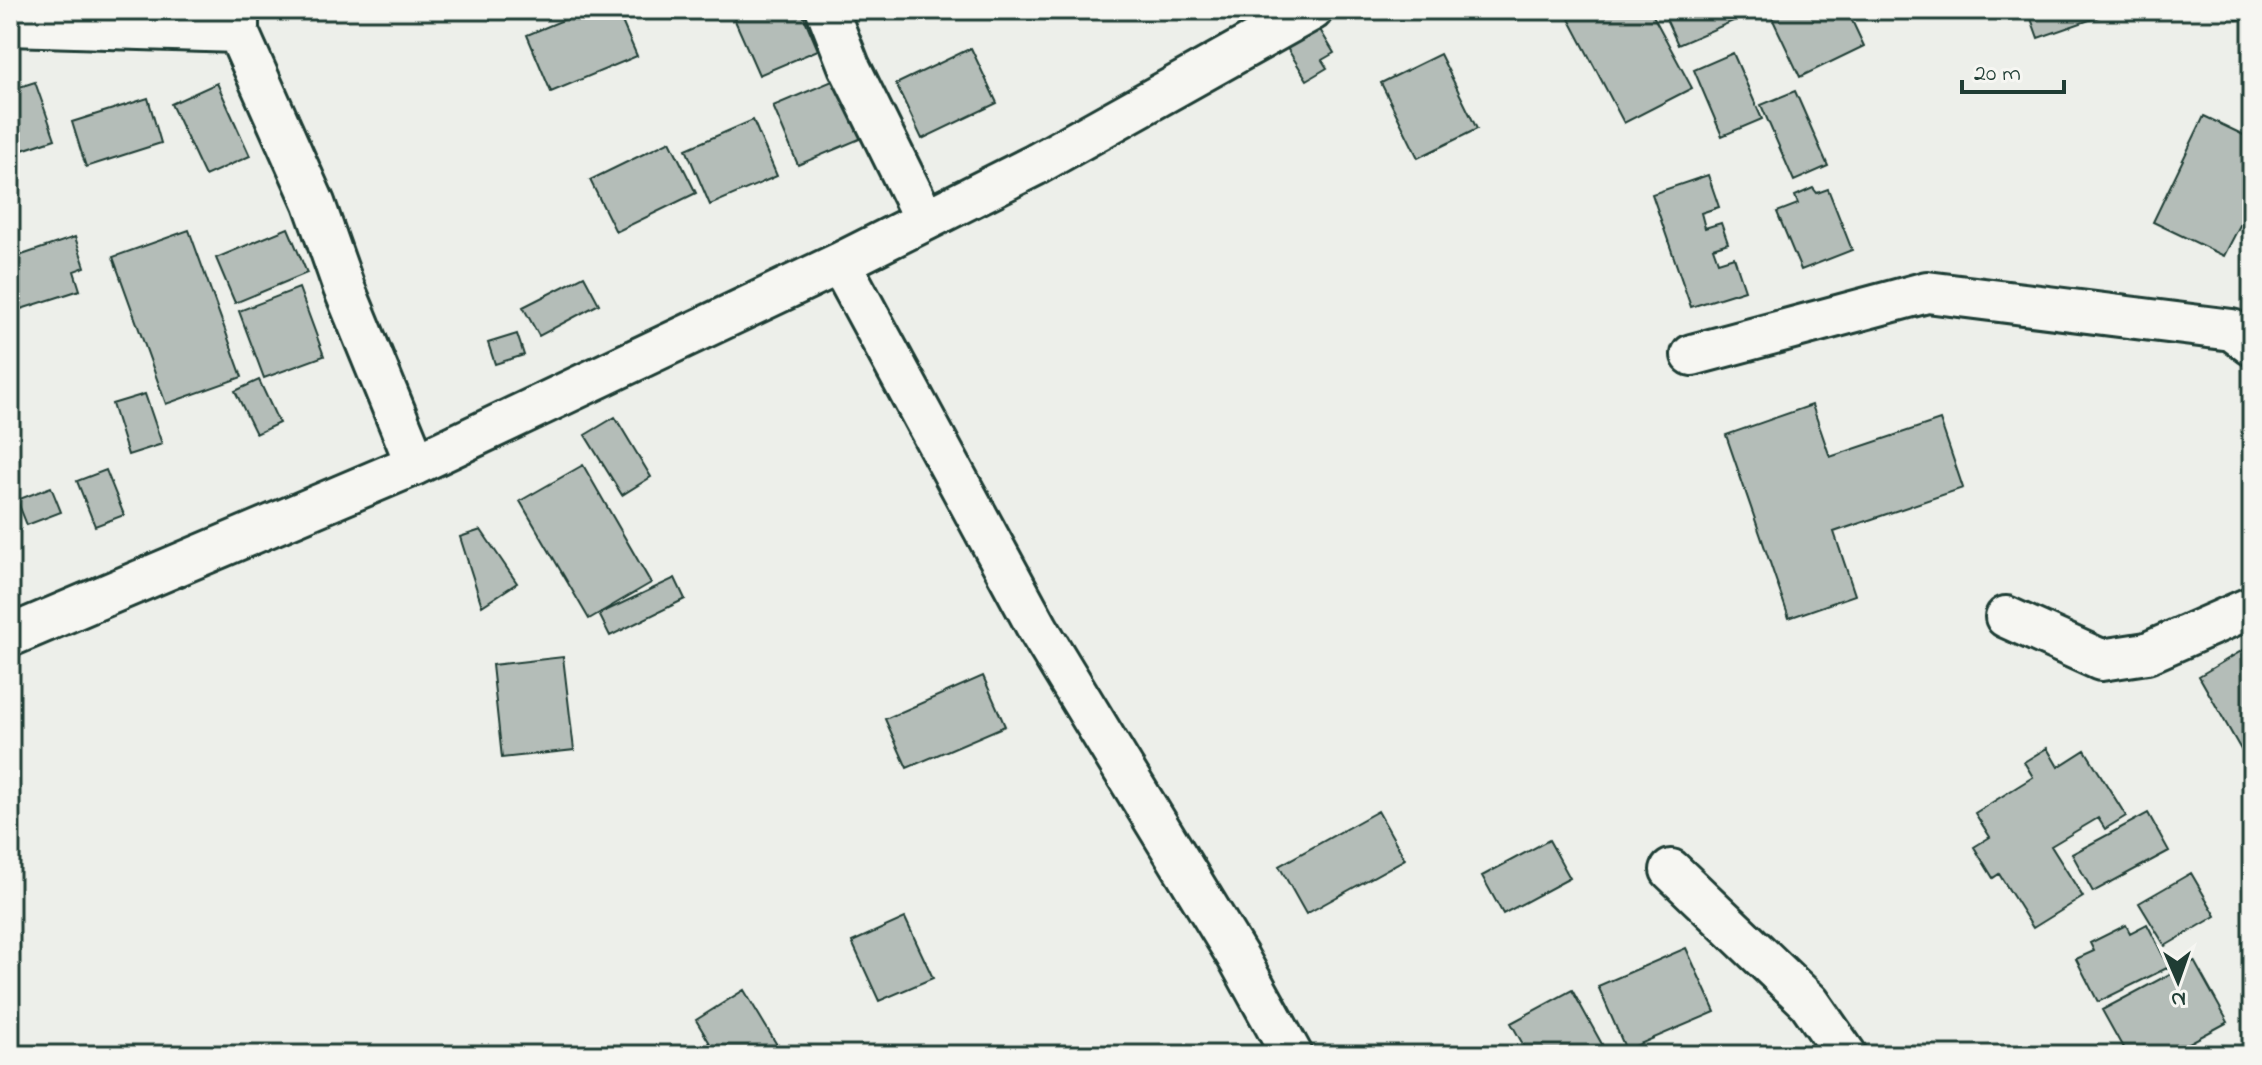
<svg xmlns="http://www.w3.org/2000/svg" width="2262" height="1065" viewBox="0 0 2262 1065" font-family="'Indie Flower',sans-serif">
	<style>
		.building { fill: #b4bdb8; stroke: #1f3d34; stroke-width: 2 }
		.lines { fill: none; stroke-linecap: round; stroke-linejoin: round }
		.minor-casing { stroke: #1f3d34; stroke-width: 46 }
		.minor { stroke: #f6f6f2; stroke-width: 40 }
	</style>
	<rect width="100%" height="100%" fill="#edefea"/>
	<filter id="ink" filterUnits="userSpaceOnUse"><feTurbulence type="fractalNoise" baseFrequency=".0125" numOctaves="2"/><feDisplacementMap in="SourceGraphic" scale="16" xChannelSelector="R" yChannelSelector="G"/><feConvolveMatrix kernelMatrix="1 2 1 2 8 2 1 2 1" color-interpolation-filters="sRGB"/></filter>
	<g filter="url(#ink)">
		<path class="building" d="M587,10H617L637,56L551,92L527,35Z
			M746,10H801L818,50L759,75L733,16Z
			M1572,10H1650L1692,88L1624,123L1566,13Z
			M1662,10H1745L1747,15L1678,45Z
			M1789,10H1847L1864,46L1800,77L1772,18Z
			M2028,10H2105L2107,14L2038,38Z
			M2235,10H2252V16L2237,20Z
			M1319,28L1334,53L1322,60L1327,68L1307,80L1287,48Z
			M971,48L997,103L922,139L896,84Z
			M1733,53L1762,119L1722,136L1694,70Z
			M1440,54L1477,129L1418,158L1381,83Z
			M837,79L862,138L798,165L773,106Z
			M35,82L55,139L10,154V90Z
			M217,83L250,156L205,176L171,104Z
			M1795,91L1828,166L1794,181L1761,105Z
			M148,98L161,143L86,167L72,122Z
			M2204,116L2252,139V231L2240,225L2224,256L2153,222Z
			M753,120L777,176L710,205L686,149Z
			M670,141L696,193L616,232L590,180Z
			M1708,175L1719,207L1701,213L1705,228L1721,223L1728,243L1713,248L1718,262L1734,257L1745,290L1691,307L1652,194Z
			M1813,188L1817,193L1828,189L1852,250L1801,270L1777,212L1798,204L1795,196Z
			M288,228L307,273L235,303L216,258Z
			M189,230L242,377L166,404L113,257Z
			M75,237L85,267L74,271L80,290L21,309L10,275V259Z
			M584,276L599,304L539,336L523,307Z
			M299,288L324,356L264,378L239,311Z
			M517,334L524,355L495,364L488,343Z
			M259,380L279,423L256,434L235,391Z
			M145,394L162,444L128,455L112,404Z
			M1812,405L1830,457L1940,420L1963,488L1834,532L1855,595L1789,618L1726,435Z
			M615,417L651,477L622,495L585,435Z
			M583,465L651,583L589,619L520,501Z
			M106,470L124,515L95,526L77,481Z
			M51,487L61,512L27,525L17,500Z
			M481,530L517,583L482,606L460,537Z
			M675,578L685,599L610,636L599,614Z
			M2250,646L2252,650V769L2199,676Z
			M563,657L574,750L502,758L492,665Z
			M983,676L1005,726L907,768L885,719Z
			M2047,748L2058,767L2085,750L2126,816L2105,829L2098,818L2051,846L2083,897L2033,928L1999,874L1993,878L1974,847L1990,837L1975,813L2033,777L2024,762Z
			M1378,811L1405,859L1306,914L1279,866Z
			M2148,813L2169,851L2093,892L2072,854Z
			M1549,840L1570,878L1503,914L1482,876Z
			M2191,873L2216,916L2165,946L2139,903Z
			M905,918L933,978L879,1001L852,942Z
			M2147,924L2169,967L2098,1002L2076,959L2094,951L2090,943L2126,925L2130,933Z
			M1686,948L1715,1012L1626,1050L1598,986Z
			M2194,961L2228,1022L2167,1055H2127L2102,1010Z
			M744,990L783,1055H717L696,1020Z
			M1572,990L1608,1055H1529L1511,1023Z"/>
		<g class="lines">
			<g class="minor-casing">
				<path id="minor" d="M238,10V32L314,203L344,288L416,464
					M827,10L849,66L924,218
					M10,25L238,32
					M840,263L1038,629L1239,959L1292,1055
					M1692,355L1927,292L2232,330L2252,345
					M2006,617L2101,660L2147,653L2252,607
					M10,636L416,464L840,263L1035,165L1312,10
					M1671,870L1809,1002L1846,1055"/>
			</g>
			<use href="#minor" class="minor"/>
		</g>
	</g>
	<rect width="2262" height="1065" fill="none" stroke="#f6f6f2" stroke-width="40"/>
	<rect x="20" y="20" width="2222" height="1025" fill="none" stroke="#1f3d34" stroke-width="3" filter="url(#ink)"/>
	<g transform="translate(2178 981) rotate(178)" stroke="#f6f6f2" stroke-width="6" paint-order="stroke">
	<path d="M0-6L14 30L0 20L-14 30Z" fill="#1f3d34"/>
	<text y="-12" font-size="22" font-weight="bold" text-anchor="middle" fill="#1f3d34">N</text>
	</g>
	<path d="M1962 80v12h102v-12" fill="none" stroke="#1f3d34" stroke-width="4"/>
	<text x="1974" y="80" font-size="24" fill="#1f3d34" stroke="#f6f6f2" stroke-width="6" paint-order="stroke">20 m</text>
</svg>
